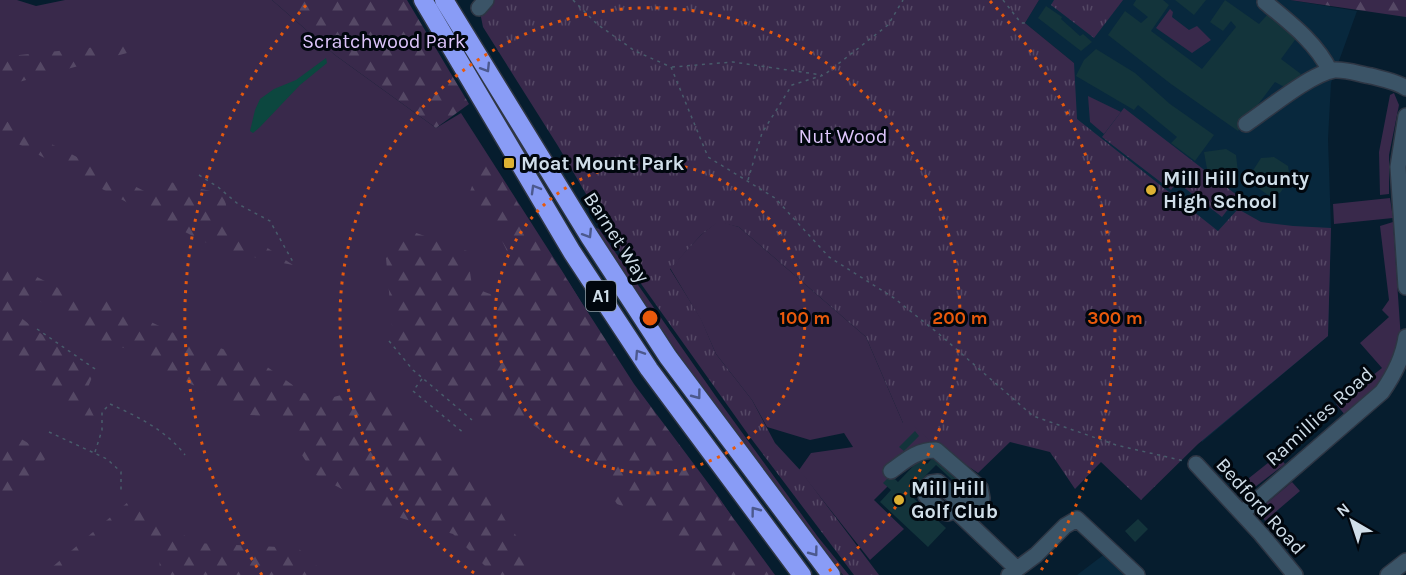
<svg xmlns="http://www.w3.org/2000/svg" width="1406" height="575" viewBox="0 0 1406 575" font-family="Karla,sans-serif">
	<style>
		.built { fill: #08283d }
		.grass { fill: #39294b }
		.forest { fill: url(#forest-firs) }
		.park { fill: url(#park-tufts) }
		.water { fill: #0c473f }
		.building { fill: #13343b }
		.lines { fill: none; stroke-linecap: round; stroke-linejoin: round }
		.minor-casing { stroke: #2e3644; stroke-width: 18 }
		.highway-casing { stroke: #2e3644; stroke-width: 21 }
		.path { stroke: #485c6b; stroke-width: 1.5; stroke-dasharray: 3 4.5; stroke-linecap: butt }
		.minor { stroke: #3b5467; stroke-width: 15 }
		.highway { stroke: #899cf6; stroke-width: 18 }
		.oneway { stroke: #4c598e }
		.ring { fill: none; stroke: #e8590c; stroke-width: 3; stroke-dasharray: 3 6 }
		.poi-dot { fill: #ddb133; stroke: #01070e; stroke-width: 2 }
		.labels { text-anchor: middle; stroke-width: 6; stroke-linejoin: round; paint-order: stroke }
		.shield { fill: #01070e; stroke: #929ea7; stroke-width: 1.5 }
		.shield-label { font-size: 18px; font-weight: bold; fill: #d0dee9 }
		.park-label { font-size: 20px; fill: #ddc5fb; stroke: #01070e }
		.poi-label { font-size: 20px; font-weight: bold; fill: #d0dee9; stroke: #01070e; text-anchor: start }
		.street-label { font-size: 20px; fill: #d0dee9; stroke: #01070e }
		.centre { fill: #e8590c; stroke: #01070e; stroke-width: 3 }
		.ring-label { font-size: 18px; text-anchor: middle; font-weight: bold; fill: #e8590c; stroke: #01070e; stroke-width: 6; stroke-linejoin: round; paint-order: stroke }
	</style>
	<defs>
		<pattern id="forest-firs" width="22" height="20" patternUnits="userSpaceOnUse" patternTransform="scale(1.5)"><rect width="22" height="20" fill="#39294b"/><path d="M5 1l3.5 6h-7zM16 11l3.5 6h-7z" fill="#554865"/></pattern>
		<pattern id="park-tufts" width="24" height="20" patternUnits="userSpaceOnUse" patternTransform="scale(1.5)"><rect width="24" height="20" fill="#39294b"/><path d="M3 7l-1-3M5 7V3M7 7l1-3M15 17l-1-3M17 17v-4M19 17l1-3" fill="none" stroke="#554865"/></pattern>
	</defs>
	<rect width="100%" height="100%" fill="#061d2e"/>
	<path class="built" d="M1039,0H1290L1357,11L1331,83L1328,139L1331,228L1328,336L1202,442L1007,138L1074,63L1025,23Z
		M1106,553L1128,575H1077Z"/>
	<path class="grass" d="M0,0H17L36,6L65,0H272L335,55L436,128L461,113L564,274L633,387L715,493L775,575H0Z
		M1170,9L1173,12L1172,17L1189,30L1197,26L1211,40L1192,53L1156,28Z
		M1394,93L1399,105L1389,155V194L1380,195L1379,152L1390,95Z
		M1088,96L1121,112L1104,134L1090,122Z
		M1390,198L1393,218L1334,224L1333,204Z
		M718,221L739,227L866,337L903,423H911L932,442L874,500L904,529L870,560L799,470L811,453L853,447L844,433L810,440L767,427L752,400L716,354L701,320L670,268L701,235Z
		M1393,222L1401,340L1385,372L1388,377L1345,415L1336,404L1382,368L1360,343L1389,317L1382,310L1389,300L1380,226Z
		M592,226L599,229L717,398L818,537L849,575H843C755,462 670,347 592,226Z
		M1278,455L1285,464L1242,497L1234,490Z
		M1292,482L1300,491L1265,521L1260,513L1267,503Z"/>
	<path class="forest" d="M272,0H407L469,104L436,128L335,55Z
		M1290,0H1406V17Z
		M126,44L127,53L0,87V57Z
		M0,118L154,196L161,180L224,194L228,216L245,233L293,265L223,251L143,211L0,134Z
		M488,157L634,384L720,499L771,575H724L681,548L664,522L617,504L593,467L526,420H481L425,377L393,337L386,258L405,229L467,251L472,286C498,299 499,299 520,278L491,218L464,209L472,186Z
		M0,258L76,297H99L180,336L256,359L304,393L326,399L379,385L393,416L442,442L471,479L487,488L508,525L531,555L529,575H497L485,566L453,534L388,514L314,474L278,417L233,414L221,394L204,391L168,372L141,353L86,337L32,295L15,313L93,375L84,397L100,428L66,413L52,390L0,352Z
		M8,431L48,455L0,520V433Z
		M128,502L197,543L298,548L326,575H159L160,558L122,522L64,575H43Z"/>
	<path class="park" d="M474,0H1039L1025,23L1074,63L1077,119L1218,231L1238,209L1261,222L1293,226L1331,228L1328,336L1198,444L1141,500L1101,462L1075,489L1050,452L1010,442L978,473L929,440L911,424L903,423L866,337L739,227L718,222L701,235L670,269L701,319L716,354L752,400L775,443L800,470L879,575H854L750,437L627,264L558,146L483,27L479,7Z
		M1054,0H1123L1094,38L1051,5Z
		M1124,108L1238,196L1222,217L1177,182L1171,190L1102,137Z"/>
	<path class="water" d="M326,58L327,63L300,85L260,127L253,133L250,131L255,110L260,99L274,89L296,80Z"/>
	<path class="building" d="M1136,0H1163L1169,5L1151,31L1202,69L1236,27L1231,21L1223,31L1210,22L1225,0L1259,24L1268,14L1300,33L1281,59L1301,74L1290,90L1275,82L1238,131L1171,84L1108,35L1125,11L1141,23L1148,17L1133,5Z
		M1175,0H1206L1194,15Z
		M1046,6L1062,17L1061,19L1080,36L1083,34L1092,42L1081,51L1038,18Z
		M1096,49L1135,73L1170,104L1214,135L1195,161L1171,143L1177,137L1138,105L1134,110L1076,76L1084,60Z
		M1226,149L1236,155L1239,180L1224,182L1207,169L1204,152Z
		M1274,157L1288,166L1290,179L1280,193L1268,195L1254,185L1252,172L1261,158Z
		M915,431L919,436L904,451L899,447Z
		M936,454L977,493L972,498L936,465L927,474L910,495L946,528L928,547L880,502L891,490L883,483L891,475L898,482L921,458L927,464Z
		M1138,519L1148,529L1135,542L1125,531Z"/>
	<g class="lines">
		<g class="minor-casing">
			<path id="minor" d="M1265,2C1289,22 1316,42 1330,71
				M479,8L486,0
				M1406,116L1398,167L1406,287
				M1246,124C1267,110 1310,74 1334,70C1346,69 1359,74 1371,76C1382,79 1396,81 1406,88
				M1196,464L1261,534L1295,575
				M891,471C906,460 917,450 936,450L980,488L982,498L975,503H961
				M955,510L961,503L938,482L931,483L925,489L926,496L943,512L948,513L955,510L1017,569
				M1242,513L1382,392C1394,375 1403,358 1406,337
				M1009,575L1036,555L1065,526L1077,519L1137,575
				M1388,575L1406,561"/>
		</g>
		<g class="highway-casing">
			<path id="highway" d="M423,0L572,252L649,369L802,575
				M444,0L589,236L668,357L831,575"/>
		</g>
		<path class="path" d="M573,0L597,24L635,51L671,67L708,157L775,198L829,257L894,298L939,334L1033,416L1116,445L1184,461
			M1003,0L1021,23H1025
			M672,67L733,62L822,75
			M199,175L218,187L238,204L270,221L293,262
			M748,180L762,133L792,85L824,75L888,25L903,0
			M37,329L98,371
			M389,341L413,370L472,420
			M422,379L413,391L465,434
			M49,432L107,459L121,472V493
			M95,452L102,430V412L110,404C137,416 167,431 185,455"/>
		<use href="#minor" class="minor"/>
		<use href="#highway" class="highway"/>
	</g>
	<defs><path id="oneway-chevron" d="M-2-3.5L2.5 0L-2 3.5" fill="none" stroke-width="1.6" stroke-linecap="round" stroke-linejoin="round" transform="scale(1.5)"/></defs>
	<g class="oneway">
		<use href="#oneway-chevron" transform="translate(486 68) rotate(58)"/>
		<use href="#oneway-chevron" transform="translate(535 189) rotate(-120)"/>
		<use href="#oneway-chevron" transform="translate(588 234) rotate(58)"/>
		<use href="#oneway-chevron" transform="translate(639 354) rotate(-123)"/>
		<use href="#oneway-chevron" transform="translate(697 395) rotate(53)"/>
		<use href="#oneway-chevron" transform="translate(755 511) rotate(-127)"/>
		<use href="#oneway-chevron" transform="translate(814 552) rotate(53)"/>
	</g>
	<g class="ring">
		<circle cx="650" cy="318" r="155"/>
		<path d="M474 573A310 310 0 1 1 826 573"/>
		<path d="M262 575A465 465 0 0 1 310 1M990 1A465 465 0 0 1 1038 575"/>
	</g>
	<g class="poi-dot">
		<rect x="503" y="157" width="12" height="12" rx="3"/>
		<circle cx="1151" cy="190" r="6"/>
		<circle cx="899" cy="500" r="6"/>
	</g>
	<g class="labels">
		<rect class="shield" x="586" y="281" width="30" height="30" rx="4.5"/>
		<g class="shield-label">
			<text x="601" y="302">A1</text>
		</g>
		<g class="park-label">
			<text x="384" y="48">Scratchwood Park</text>
			<text x="843" y="143">Nut Wood</text>
		</g>
		<g class="poi-label">
			<text x="521" y="170">Moat Mount Park</text>
			<text x="1163" y="185">Mill Hill County<tspan x="1163" dy="23">High School</tspan></text>
			<text x="911" y="495">Mill Hill<tspan x="911" dy="23">Golf Club</tspan></text>
		</g>
		<g class="street-label">
			<text transform="translate(617 237) rotate(57)" y="7">Barnet Way</text>
			<text transform="translate(1319 416) rotate(-42)" y="7">Ramillies Road</text>
			<text transform="translate(1261 506) rotate(48)" y="7">Bedford Road</text>
		</g>
	</g>
	<circle cx="650" cy="318" r="9" class="centre"/>
	<g class="ring-label">
		<text x="805" y="324">100 m</text>
		<text x="960" y="324">200 m</text>
		<text x="1115" y="324">300 m</text>
	</g>
	<g transform="translate(1352 521) rotate(321)" stroke="#01070e" stroke-width="4.5" paint-order="stroke">
	<path d="M0-4.5L10 22L0 15L-10 22Z" fill="#d0dee9"/>
	<text y="-9" font-size="16" font-weight="bold" text-anchor="middle" fill="#d0dee9">N</text>
	</g>
</svg>
